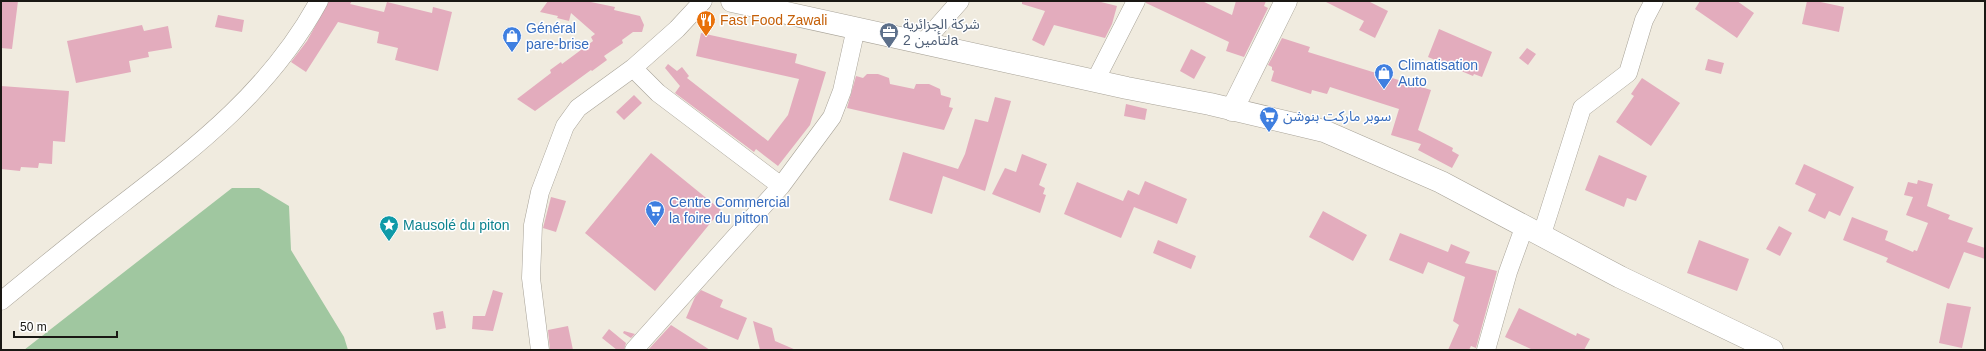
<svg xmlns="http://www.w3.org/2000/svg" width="1986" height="351" viewBox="0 0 1986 351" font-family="Helvetica,'Noto Sans Arabic',sans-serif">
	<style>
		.green { fill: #a0c7a0 }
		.building { fill: #e3acbd }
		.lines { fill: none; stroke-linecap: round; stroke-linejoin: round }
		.minor-casing { stroke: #a8a398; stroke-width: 19 }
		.major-casing { stroke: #a8a398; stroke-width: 23 }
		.minor { stroke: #fff; stroke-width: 18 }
		.major { stroke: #fff; stroke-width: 22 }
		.labels { text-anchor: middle; stroke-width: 3; stroke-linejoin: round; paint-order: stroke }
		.food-label { font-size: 14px; fill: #c56008; stroke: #fff; text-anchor: start }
		.service-label { font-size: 14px; fill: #4e5e75; stroke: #fff; text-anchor: start }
		.shop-label { font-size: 14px; fill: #366cbe; stroke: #fff; text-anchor: start }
		.culture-label { font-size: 14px; fill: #0d838f; stroke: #fff; text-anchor: start }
	</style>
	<rect width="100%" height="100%" fill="#f0ebdf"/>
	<path class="green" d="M232,188H259L289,206L291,250L344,337L348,350H24Z"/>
	<path class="building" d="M1,1H18L12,49L1,48Z
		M329,1H352L350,4L384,12L387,2L432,13L433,7L452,12L438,71L395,60L398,48L377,43L379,32L338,22L306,72L291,62L307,41Z
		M548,1H586L615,7L614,10L640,16L644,25L642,32H633L622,40L623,43L604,56L607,60L592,71L591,70L535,111L517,99L551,73L550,70L561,62L562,64L593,41L591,37L595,34L571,13L569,21L557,18L558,16L540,12Z
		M1022,1H1097L1117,6L1112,24L1105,38L1054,25L1044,46L1032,40L1045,11L1022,4Z
		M1146,1H1202L1232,15L1236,1H1266L1264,6L1268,8L1244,57L1226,51L1229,42L1146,3Z
		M1324,1H1368L1388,11L1375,38L1359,30L1364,21Z
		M1700,1H1737L1754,13L1737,38L1695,9Z
		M1807,1H1816L1844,7L1839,32L1802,24Z
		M218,15L244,20L242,32L215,27Z
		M142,25L144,31L168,26L172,48L148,52L149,57L129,61L131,72L76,83L67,41Z
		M1439,29L1492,52L1482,77L1474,74L1473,76L1428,57Z
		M701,33L797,54L795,63L826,72L810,125L778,166L756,149L754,152L675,93L680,86L665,68L668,64L677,71L682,67L689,76L687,78L768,141L788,115L799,79L696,56Z
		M1282,38L1310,47L1308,52L1431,90L1418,130L1453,148L1452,151L1459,155L1452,168L1418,150L1421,144L1391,135L1399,109L1330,87L1327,94L1312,90L1311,94L1271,81L1274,71L1272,70V67L1268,65Z
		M1527,48L1536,54L1528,65L1519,58Z
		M1191,49L1206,57L1194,79L1180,71Z
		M1708,59L1724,63L1721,74L1705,70Z
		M867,74H878L889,78L890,84L914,89L916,84H929L940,89L941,95L951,98L949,107L953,108L944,130L847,108L856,76L863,78Z
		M1642,78L1680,103L1651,146L1616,122L1634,96L1631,94Z
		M1,86L69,91L65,142L53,141L52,164L39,163L38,168L21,167L20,171L1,169Z
		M634,95L642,103L624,120L616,112Z
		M995,97L1011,101L985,191L943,176L932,214L889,200L903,152L958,169L965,154L975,119L988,122Z
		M1126,104L1147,109L1145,120L1124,116Z
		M651,153L721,210L655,291L585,233Z
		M1022,154L1047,164L1039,185L1045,188L1043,194L1046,195L1040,213L992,194L1005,168L1016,172Z
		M1599,155L1647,176L1636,201L1627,198L1624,207L1585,190Z
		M1804,164L1854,187L1840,216L1829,211L1825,219L1808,211L1816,194L1795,184Z
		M1918,180L1933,184L1927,206L1950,215L1948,219L1973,228L1967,242L1985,248V259L1964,252L1949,289L1886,262L1888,258L1843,240L1852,217L1888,231L1885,240L1913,252L1914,250L1917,251L1928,223L1906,215L1913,197L1904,195L1908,182L1917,184Z
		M1145,181L1187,199L1177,224L1134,207L1121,238L1064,214L1077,182L1123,201L1128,190L1139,195Z
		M551,197L566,201L556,232L543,228Z
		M1323,211L1367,235L1353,261L1309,237Z
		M1779,226L1792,233L1780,256L1766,249Z
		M1400,233L1448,252L1451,244L1470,252L1465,263L1497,271L1476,348L1471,346L1469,350H1448L1459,325L1453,321L1465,277L1428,262L1423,274L1389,260Z
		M1158,240L1196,256L1191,269L1153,253Z
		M1699,240L1749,259L1737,291L1687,273Z
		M493,290L503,293L493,331L472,329L473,316H485Z
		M701,290L723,300L720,307L747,318L738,340L686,318L695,297Z
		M1947,303L1971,307L1962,348L1939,343Z
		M1519,308L1576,336L1577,333L1590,339L1584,350H1533L1505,337Z
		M443,311L446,328L436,330L433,313Z
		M753,321L772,328L775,341L796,350H760Z
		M671,325L710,350H648Z
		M568,326L573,350H550L548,330Z
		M609,329L626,343L624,350H617L602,338Z
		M624,331L635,334L631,338L623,333Z"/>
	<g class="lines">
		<g class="minor-casing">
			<path id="minor" d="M924,42L960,1
				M633,68L658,93L781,186
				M1095,81L1136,1
				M1542,234L1582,108L1628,73L1644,20L1654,1
				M1,301C34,274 67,247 100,221C185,155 266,98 319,1
				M540,350L531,278L533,225L540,192L565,126L578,108L633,68L677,29L703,1
				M634,350L781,186L832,117L842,91L856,28
				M1486,350L1508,272L1525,225"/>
		</g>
		<g class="major-casing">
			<path id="major" d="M732,1L1127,88L1210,104L1324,131L1441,182L1620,277L1772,350
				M1232,110L1286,1"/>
		</g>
		<use href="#minor" class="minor"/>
		<use href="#major" class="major"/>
	</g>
	<defs>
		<g id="restaurant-pin" transform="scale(1)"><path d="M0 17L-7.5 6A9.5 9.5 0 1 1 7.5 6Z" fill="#e8710a" stroke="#fff"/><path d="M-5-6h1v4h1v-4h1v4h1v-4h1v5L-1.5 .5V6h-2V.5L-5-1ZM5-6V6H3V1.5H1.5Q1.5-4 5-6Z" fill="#fff"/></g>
		<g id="office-pin" transform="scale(1)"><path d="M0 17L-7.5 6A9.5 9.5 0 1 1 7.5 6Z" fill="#5c6f8a" stroke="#fff"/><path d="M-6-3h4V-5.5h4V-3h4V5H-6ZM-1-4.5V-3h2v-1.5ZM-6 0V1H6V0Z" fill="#fff"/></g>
		<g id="shop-pin" transform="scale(1)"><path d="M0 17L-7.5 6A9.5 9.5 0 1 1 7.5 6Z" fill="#3f7fe0" stroke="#fff"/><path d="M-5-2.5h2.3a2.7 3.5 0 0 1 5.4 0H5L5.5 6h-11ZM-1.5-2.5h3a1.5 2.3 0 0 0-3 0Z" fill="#fff"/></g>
		<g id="supermarket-pin" transform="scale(1)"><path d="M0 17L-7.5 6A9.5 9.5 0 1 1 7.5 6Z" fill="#3f7fe0" stroke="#fff"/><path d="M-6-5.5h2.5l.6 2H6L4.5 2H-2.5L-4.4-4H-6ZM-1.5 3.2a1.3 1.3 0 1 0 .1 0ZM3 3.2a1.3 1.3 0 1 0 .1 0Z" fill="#fff"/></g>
		<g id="sight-pin" transform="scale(1)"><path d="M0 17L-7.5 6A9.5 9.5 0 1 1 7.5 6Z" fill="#0f9aa8" stroke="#fff"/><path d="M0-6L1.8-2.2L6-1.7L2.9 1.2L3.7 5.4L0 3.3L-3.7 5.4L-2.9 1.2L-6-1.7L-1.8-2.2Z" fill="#fff"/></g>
	</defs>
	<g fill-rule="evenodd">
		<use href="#restaurant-pin" x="706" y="20"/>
		<use href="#office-pin" x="889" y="32"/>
		<use href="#shop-pin" x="512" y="36"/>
		<use href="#shop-pin" x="1384" y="73"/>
		<use href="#supermarket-pin" x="1269" y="116"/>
		<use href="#supermarket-pin" x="655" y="210"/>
		<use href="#sight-pin" x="389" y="225"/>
	</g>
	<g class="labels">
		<g class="food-label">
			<text x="720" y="25">Fast Food Zawali</text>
		</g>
		<g class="service-label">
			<text x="903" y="29">شركة الجزائرية<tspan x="903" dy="16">لتأمين 2a</tspan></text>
		</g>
		<g class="shop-label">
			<text x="526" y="33">Général<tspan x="526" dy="16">pare-brise</tspan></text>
			<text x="1398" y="70">Climatisation<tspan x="1398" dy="16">Auto</tspan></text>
			<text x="1283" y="121">سوبر ماركت بنوشن</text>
			<text x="669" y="207">Centre Commercial<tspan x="669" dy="16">la foire du pitton</tspan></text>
		</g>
		<g class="culture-label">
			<text x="403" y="230">Mausolé du piton</text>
		</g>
	</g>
	<rect width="1986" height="351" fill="none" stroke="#1a1814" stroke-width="4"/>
	<path d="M14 331v6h103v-6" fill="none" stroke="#1a1814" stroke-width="2"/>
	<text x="20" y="331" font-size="12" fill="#1a1814" stroke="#ffffff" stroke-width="3" paint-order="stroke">50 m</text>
</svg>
